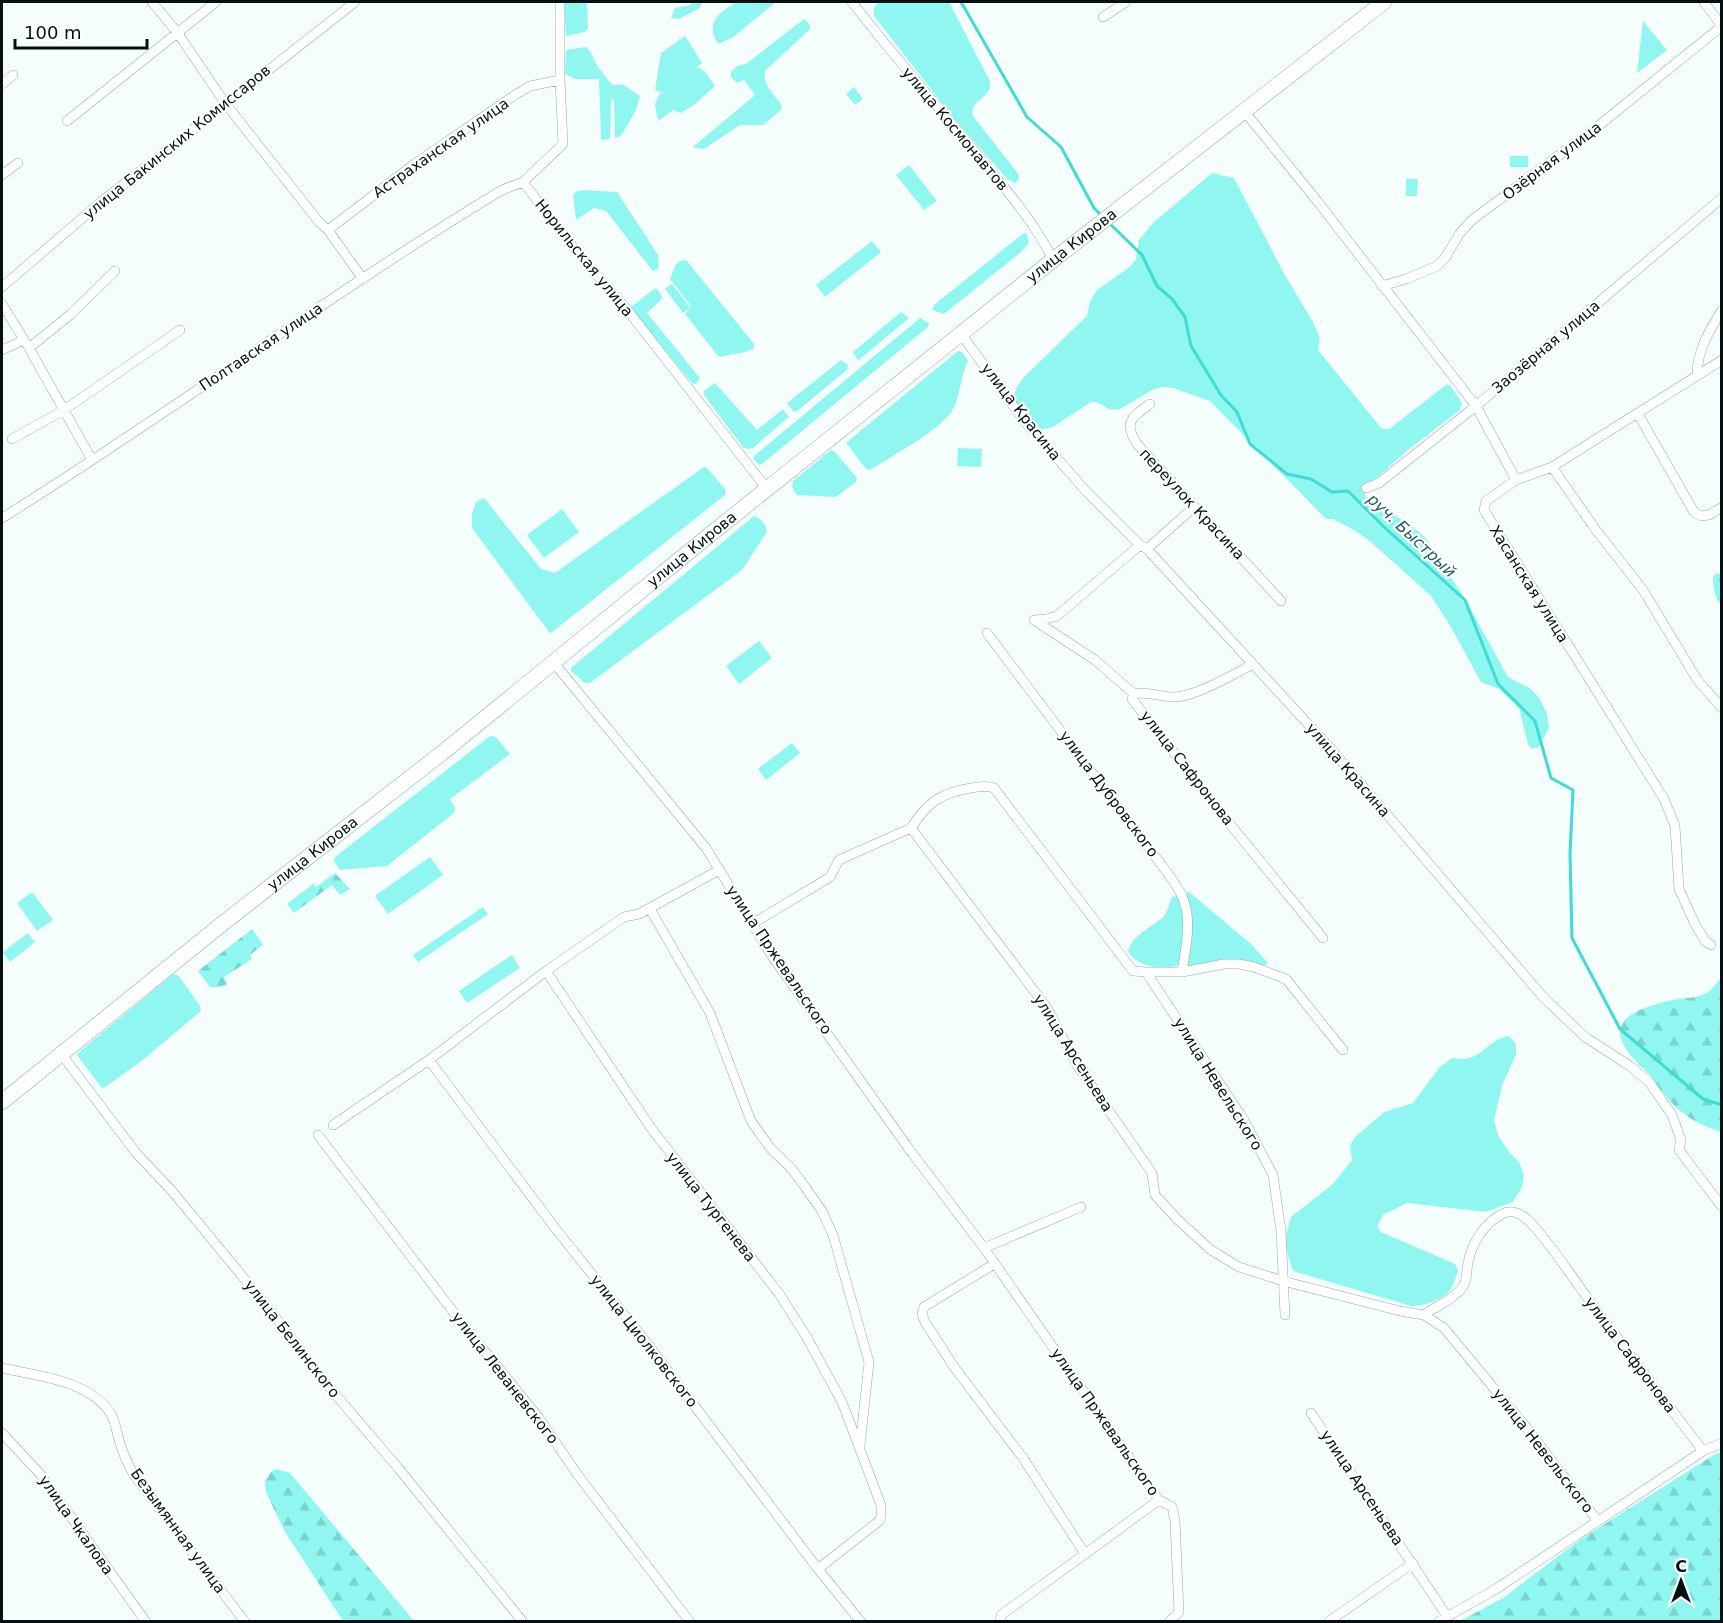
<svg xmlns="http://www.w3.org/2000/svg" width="1723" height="1623" viewBox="0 0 1723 1623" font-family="'DejaVu Sans',sans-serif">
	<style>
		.green { fill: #8ff7f0 }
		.forest { fill: url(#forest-firs) }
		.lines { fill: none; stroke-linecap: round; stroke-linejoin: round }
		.stream { stroke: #40dbd3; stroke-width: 3 }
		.street-casing { stroke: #8bafac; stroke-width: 10 }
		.primary-casing { stroke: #8bafac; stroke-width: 16 }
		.street { stroke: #fff; stroke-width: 9 }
		.primary { stroke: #fff; stroke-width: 15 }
		.labels { text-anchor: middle; stroke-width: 4.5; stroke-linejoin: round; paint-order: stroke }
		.street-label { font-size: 15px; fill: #051110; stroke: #fff }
		.water-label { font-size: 16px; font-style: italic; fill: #1e5c59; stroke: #fff }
	</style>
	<defs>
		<pattern id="forest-firs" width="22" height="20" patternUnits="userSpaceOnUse" patternTransform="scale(1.5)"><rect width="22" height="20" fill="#8ff7f0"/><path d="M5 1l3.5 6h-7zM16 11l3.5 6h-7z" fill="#7ad3cd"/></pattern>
	</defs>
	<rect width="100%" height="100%" fill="#f6fdfd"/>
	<path class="green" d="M564,2H587L588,29L585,32L566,36Z
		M692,2H702L700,8L679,19L671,18L675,8L691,5Z
		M737,2H776L732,38L718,44C704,22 721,11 737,2Z
		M879,2H949L990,81C993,99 969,98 973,116L1016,171L1019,176L1018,181L1015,183L1007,179L952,116L874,16V8Z
		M804,19L810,25V29L765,71C762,85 775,95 782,106L781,110L763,125H740L704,149L695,148L694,146L755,95L744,80L737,83L731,77V72L737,66L746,64Z
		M1643,21L1667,50L1637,73Z
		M685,36L702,63L672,89L698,67L705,72L715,86L695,104L681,113L673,110L660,120L657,117L655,104L660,93L667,94L655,90L661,53Z
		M586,47L590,51L598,67L612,85H624L640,96L636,110L621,136L615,138L614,101L611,99L610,139L602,140L601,138L599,79H575L565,74L566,50Z
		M854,87L863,99L855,105L846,94Z
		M1510,156H1528V167H1510Z
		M909,165L937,201L924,210L896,175Z
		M1212,173L1234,178L1286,277L1313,322L1320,338L1318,350L1382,429H1389L1446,385H1450L1462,403L1460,410L1409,449L1365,488V496L1410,525L1425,537L1465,599L1508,677L1531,689L1540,699L1547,714L1549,728L1539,747L1532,749L1528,744L1519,708L1499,689L1481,682L1451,627L1431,596L1371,542L1354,530L1333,519H1326L1210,401L1173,388L1162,387L1154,389L1120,409C1105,413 1104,401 1091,402L1053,427L1041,430L1028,419L1015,400L1014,394L1017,387L1024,377L1087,316L1090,301L1097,290L1131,266L1136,259L1139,240L1153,223Z
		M1406,179H1418L1417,196H1406Z
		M583,190L617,192L658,255L659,268L653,271L606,211L594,208L576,220L573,195L576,192Z
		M1024,233L1027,234L1029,243L1020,253L944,314L932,310L934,305Z
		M872,241L881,252L825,297L816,285Z
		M683,260L687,261L754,344V348C746,354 732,353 722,357L718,356L685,314L691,306L670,279L676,264Z
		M672,284L690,307L683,313L665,289Z
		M654,289H657L662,296V299L647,313L700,378L696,384L692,383L631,309V307Z
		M901,312L909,318L859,360L857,359L853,352Z
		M920,318L929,323L928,327L762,464L759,465L753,458L754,456Z
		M958,351L962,352L968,361C960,377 961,395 952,411C940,430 895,454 875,467L869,470L866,469L847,444V442Z
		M841,360L848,365L847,370L796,412L793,411L787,403Z
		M715,383L757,430L783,409L789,417L753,448L749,449L743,447L704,395V391Z
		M958,448L982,449L981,467L957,466Z
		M831,450L835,452L857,478L856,482L836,497L797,495L792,487L793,481Z
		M704,467L707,468L726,490L725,495L551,633L549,632L472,528V514L476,502L484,498L541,569L555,573Z
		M562,509L579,532L544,558L527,535Z
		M754,516C760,517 767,526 767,532L742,570L590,683H585L571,671V668Z
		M759,641L772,658L739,684L726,666Z
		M490,736L496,737L510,754L450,799L455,808L454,813L387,866L340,870L334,861L335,857Z
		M792,743L800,753L766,780L758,769Z
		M430,857L443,875L388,914L375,896Z
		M1188,891L1251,944L1268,963L1264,966C1228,952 1219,967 1187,966L1190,909L1186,894Z
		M32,892L53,920L37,931L17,903Z
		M1177,896C1190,914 1183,945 1179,965C1163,971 1136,967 1128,951C1134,933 1152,928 1164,916C1168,911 1169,903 1172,897Z
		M483,907L488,914L418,962L413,955Z
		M28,933L35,942L10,962L3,952Z
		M512,955L520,968L467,1003L459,991Z
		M173,974L179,976L200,1006L201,1011L144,1059L104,1088L101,1087L77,1055L78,1053Z
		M1509,1036L1516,1044V1055L1503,1083L1494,1120L1498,1135L1509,1152L1519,1162L1524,1175L1522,1187L1513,1202L1486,1212L1407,1203L1383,1215L1377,1227L1381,1232L1455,1264L1458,1271C1456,1276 1454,1284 1451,1289C1443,1300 1424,1306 1411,1306L1293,1271L1287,1252L1286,1235L1291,1217L1333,1184L1352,1160L1350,1146L1354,1138L1384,1112L1413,1103L1439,1068L1452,1058C1483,1064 1484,1040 1509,1036Z"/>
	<path class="forest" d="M1718,573L1721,575V604C1714,598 1713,585 1713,576Z
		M335,873L350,889L340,895L332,885L294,913L287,904L314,883L316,887Z
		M252,929L263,945L250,955L252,959L224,977L227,984L221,987H210L198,971Z
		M1721,978V1132C1696,1123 1682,1116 1665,1095C1658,1087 1653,1077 1645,1070C1598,1027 1623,1011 1673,1000C1683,998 1696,998 1705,994C1711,991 1717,983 1721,978Z
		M1721,1452V1621H1460L1503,1598L1581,1539L1712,1456Z
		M276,1469L290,1473L414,1621H343L285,1532L266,1492L265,1481L271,1472Z"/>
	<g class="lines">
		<path class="stream" d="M961,2L1027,117L1061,147L1094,208L1101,215
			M1108,222L1142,255L1157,286L1172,299L1185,317L1191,346L1221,395L1237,412L1250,444L1287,474L1311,479L1332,492L1348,491L1383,526L1465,600L1498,684L1535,721L1551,778L1573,790L1570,854L1572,938L1620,1029L1703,1099L1722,1105"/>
		<g class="street-casing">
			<path id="street" d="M152,2L177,32L225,103L319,222L328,230L363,279
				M560,2V80L563,144L523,182L577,252L625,307L767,489
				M852,2C892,54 936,104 978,155C1005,189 1034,221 1053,260
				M1103,17L1126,2
				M2,84L13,75
				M1244,111L1318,202L1476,406L1516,480
				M67,121L216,2
				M2,175L18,163
				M328,230L413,165L515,95L530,86L560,80
				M1382,286L1406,279L1437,266L1445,258L1460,233L1472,220L1597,127L1722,26L1704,2
				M2,287L101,202L355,2
				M2,304L29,348L92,460
				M961,334L1026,423L1085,490L1140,545L1147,549L1331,749L1543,997L1585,1037L1630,1066L1649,1082L1672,1115L1681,1140L1679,1150L1722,1207
				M29,348L71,314L115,271
				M2,350L24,340
				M1697,375C1697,351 1709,331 1722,310
				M1150,404C1132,417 1123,422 1137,444L1281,601
				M1638,414L1694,512L1701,516L1709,515L1722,507
				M12,439L64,410L180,330
				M1552,467L1596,530L1643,590L1698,681L1722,708
				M1366,488L1379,483L1476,406L1722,198
				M2,518C171,413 331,293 502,190L523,182
				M1147,549L1194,507
				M1034,620L1095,660L1134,694L1132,699L1225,818L1323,938
				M1034,620L1046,619L1057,616L1140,545
				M987,633L1157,859C1165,870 1175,882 1181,894C1193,917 1186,947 1182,972
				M554,663L706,848L772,956L909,1149L984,1248L1159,1500L1172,1507L1175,1521L1179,1612L1169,1622
				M1134,694C1148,691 1157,696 1171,697C1192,699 1234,674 1253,664
				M911,828C927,803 940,793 971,788C979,787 986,785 994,788L1133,971L1146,972L1244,1120L1273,1175L1281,1231L1285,1315
				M650,909L710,1013L751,1121L771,1149L791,1168L803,1184L822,1211L833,1235L869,1362L860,1446
				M752,924L830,877L839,860L911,828L1047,1008L1077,1065L1152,1173L1155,1195L1177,1219L1211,1250L1239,1267L1283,1281L1400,1311L1424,1315L1444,1328L1526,1427L1597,1520
				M1711,945L1705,941L1695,924L1679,889L1675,826L1664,799L1484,510L1486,501L1516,480L1552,467L1722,360
				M546,971L651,1128L780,1295L806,1336L842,1402L881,1505V1516L879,1521L818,1569
				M1146,972H1182L1224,964H1239L1254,967L1286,979L1343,1050
				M62,1055L137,1154L172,1191L266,1305L323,1380L399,1469L523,1622
				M429,1060L555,1228L647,1343L818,1569L861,1622
				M333,1125L429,1060L546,971L624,917L639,914L719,870
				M318,1135L458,1318L539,1418L577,1474L690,1622
				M984,1248L1081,1207
				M994,1264L924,1307L922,1314L925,1322L954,1367L1023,1458L1085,1554
				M1424,1315C1436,1306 1451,1301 1461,1289C1468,1282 1466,1272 1468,1263C1472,1242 1485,1222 1504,1213C1513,1209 1523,1215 1529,1221C1552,1245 1570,1275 1590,1301C1627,1351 1665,1401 1703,1451
				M2,1368C38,1376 89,1380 111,1414C116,1423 117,1436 121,1446C124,1456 129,1466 134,1475L245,1622
				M1311,1413L1447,1616
				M2,1433L41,1475L146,1622
				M1000,1622L1001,1615L1159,1500
				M1328,1622L1413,1563
				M1438,1622L1496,1589L1703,1451L1722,1443"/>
		</g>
		<g class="primary-casing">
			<g id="primary">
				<path id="s1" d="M2,1102L222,924L442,753L712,533L1053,260L1384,2"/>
			</g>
		</g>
		<use href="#street" class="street"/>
		<use href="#primary" class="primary"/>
	</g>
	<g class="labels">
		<g class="street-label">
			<text transform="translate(955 129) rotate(50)" y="5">улица Космонавтов</text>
			<text transform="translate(177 142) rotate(-39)" y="5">улица Бакинских Комиссаров</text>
			<text transform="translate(441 148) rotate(-35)" y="5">Астраханская улица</text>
			<text transform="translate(1552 161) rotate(-37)" y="5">Озёрная улица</text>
			<text dy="5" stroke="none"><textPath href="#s1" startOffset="1370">улица Кирова</textPath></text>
			<text transform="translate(584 258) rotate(51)" y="5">Норильская улица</text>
			<text transform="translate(261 347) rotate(-34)" y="5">Полтавская улица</text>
			<text transform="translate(1546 347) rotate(-40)" y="5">Заозёрная улица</text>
			<text transform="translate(1021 412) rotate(52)" y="5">улица Красина</text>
			<text transform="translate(1192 504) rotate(47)" y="5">переулок Красина</text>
			<text dy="5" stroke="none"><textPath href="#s1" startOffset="884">улица Кирова</textPath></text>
			<text transform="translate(1529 584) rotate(58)" y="5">Хасанская улица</text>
			<text transform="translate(1187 768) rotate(52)" y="5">улица Сафронова</text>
			<text transform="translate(1348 770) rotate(49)" y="5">улица Красина</text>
			<text transform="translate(1109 794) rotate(53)" y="5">улица Дубровского</text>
			<text dy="5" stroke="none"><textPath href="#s1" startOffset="398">улица Кирова</textPath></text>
			<text transform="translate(779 960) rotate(56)" y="5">улица Пржевальского</text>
			<text transform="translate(1073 1053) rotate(58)" y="5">улица Арсеньева</text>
			<text transform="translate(1218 1084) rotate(58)" y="5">улица Невельского</text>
			<text transform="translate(711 1207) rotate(52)" y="5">улица Тургенева</text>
			<text transform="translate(292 1339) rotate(52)" y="5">улица Белинского</text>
			<text transform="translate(644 1341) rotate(52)" y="5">улица Циолковского</text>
			<text transform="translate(1630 1355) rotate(53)" y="5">улица Сафронова</text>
			<text transform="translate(505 1378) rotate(52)" y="5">улица Леваневского</text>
			<text transform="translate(1105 1422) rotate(55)" y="5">улица Пржевальского</text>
			<text transform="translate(1543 1451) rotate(52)" y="5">улица Невельского</text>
			<text transform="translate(1362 1488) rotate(56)" y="5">улица Арсеньева</text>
			<text transform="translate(76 1525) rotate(55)" y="5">улица Чкалова</text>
			<text transform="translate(178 1531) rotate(54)" y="5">Безымянная улица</text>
		</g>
		<g class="water-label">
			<text transform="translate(1412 535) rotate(43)" y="6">руч. Быстрый</text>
		</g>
	</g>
	<rect width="1723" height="1623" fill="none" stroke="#051110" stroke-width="6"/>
	<g transform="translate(1681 1581)" stroke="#ffffff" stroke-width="4.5" paint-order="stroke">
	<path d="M0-4.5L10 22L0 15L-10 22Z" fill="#051110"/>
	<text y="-9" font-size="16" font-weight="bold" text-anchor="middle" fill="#051110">С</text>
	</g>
	<path d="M15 39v9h132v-9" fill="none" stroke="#051110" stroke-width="3"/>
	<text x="24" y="39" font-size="18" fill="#051110" stroke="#ffffff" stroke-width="4.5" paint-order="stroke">100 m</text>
</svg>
